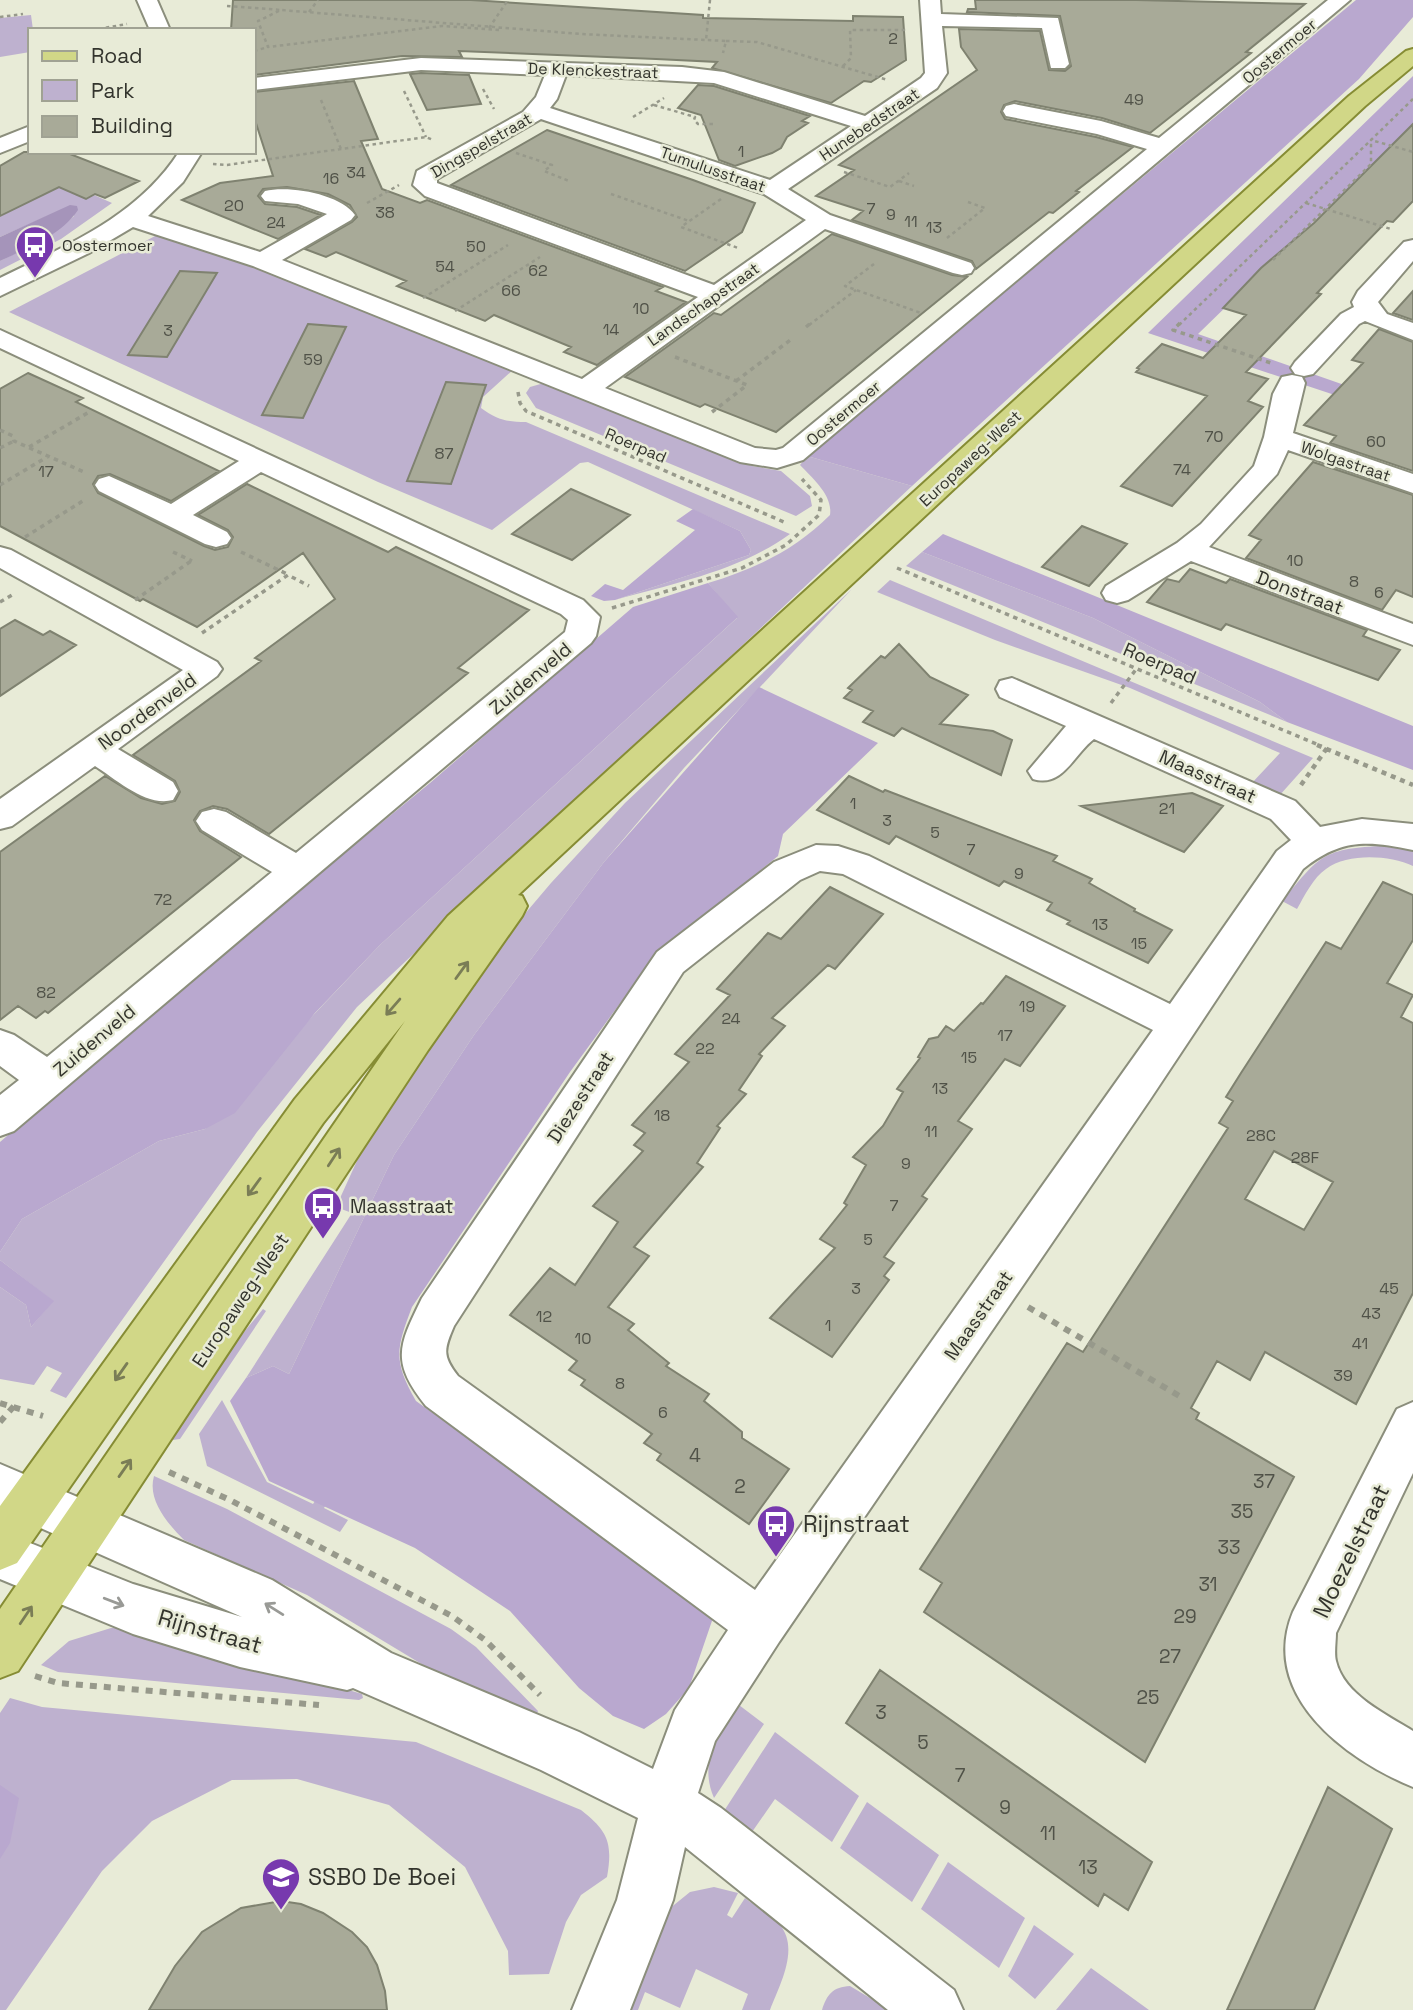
<svg xmlns="http://www.w3.org/2000/svg" width="1413" height="2010" viewBox="0 0 1413 2010" font-family="'Space Grotesk',sans-serif">
	<style>
		.green { fill: #beb1cf }
		.forest { fill: #b9a8cf }
		.water { fill: #a594ba }
		.building { fill: #a8aa98; stroke: #7f8270; stroke-width: 2; fill-rule: evenodd }
		.lines { fill: none; stroke-linecap: round; stroke-linejoin: round }
		.minor-casing { stroke: #8b8e7c; stroke-width: 4 }
		.major-casing { stroke: #868c34; stroke-width: 4 }
		.path-far3 { stroke: #97998b; stroke-width: 2.5; stroke-dasharray: 3.5 3.5; stroke-linecap: butt }
		.path-far2 { stroke: #97998b; stroke-width: 3.5; stroke-dasharray: 4.5 4.5; stroke-linecap: butt }
		.path-far1 { stroke: #97998b; stroke-width: 4.5; stroke-dasharray: 5 5; stroke-linecap: butt }
		.path { stroke: #97998b; stroke-width: 6; stroke-dasharray: 7 7; stroke-linecap: butt }
		.minor { fill: #fff; fill-rule: evenodd }
		.major { fill: #d1d787; fill-rule: evenodd }
		.oneway { stroke: #7a7d56 }
		.oneway2 { stroke: #999a96 }
		.labels { text-anchor: middle; stroke-width: 5; stroke-linejoin: round; paint-order: stroke }
		.number-label { font-size: 16px; fill: #505248 }
		.far-street-label { font-size: 16px; fill: #33342d; stroke: #e8ebd7 }
		.far-poi-label { font-size: 16px; fill: #33342d; stroke: #e8ebd7; text-anchor: start }
		.street-label { font-size: 19px; fill: #33342d; stroke: #e8ebd7 }
		.poi-label { font-size: 19px; fill: #33342d; stroke: #e8ebd7; text-anchor: start }
		.near-number-label { font-size: 19px; fill: #505248 }
		.near-poi-label { font-size: 23px; fill: #33342d; stroke: #e8ebd7; text-anchor: start }
		.near-street-label { font-size: 23px; fill: #33342d; stroke: #e8ebd7 }
	</style>
	<rect width="100%" height="100%" fill="#e8ebd7"/>
	<path class="green" d="M31,15L33,30H30V52L0,57V18Z
		M58,179L112,203L61,239L0,270V261L51,235L74,216L70,206L0,237V216L34,199Z
		M159,234L257,269L514,369L483,397L481,408C497,420 507,422 526,422L790,534C739,571 675,583 615,600L749,555L751,550L740,531L588,462L580,463L492,530L378,482L9,312Z
		M544,383L752,466L781,471L810,496L812,506L796,516L536,408L526,393L530,387Z
		M807,456L912,486L357,1007L257,1132L66,1398L50,1391L62,1373L47,1366L34,1385L0,1379V1287L26,1305L31,1327L53,1301L0,1260V1252L22,1219L159,1141L205,1129L380,945L737,618L708,583C755,569 795,550 830,515C833,495 812,478 800,465Z
		M922,552L1093,618L1260,702L1287,722L906,566Z
		M890,580L1313,758L1279,796L1251,784L1280,753L1130,688L995,640L877,592Z
		M852,589L684,768L604,862L474,1035L394,1155L289,1374L273,1366L246,1378L352,1213L336,1207L371,1130L506,936L551,883L625,803Z
		M1380,846L1413,850V866C1389,855 1348,853 1326,869C1313,878 1305,895 1297,909L1282,901C1319,858 1320,849 1380,846Z
		M263,1309L266,1311L180,1439L158,1442L187,1401Z
		M222,1400L267,1482L313,1504L317,1498L327,1503L324,1508L348,1520L340,1532L207,1466L199,1434Z
		M154,1476L227,1509L451,1629L476,1647L538,1711L536,1716L453,1683L307,1595L184,1540C168,1524 147,1500 154,1476Z
		M111,1628H127L181,1640L362,1694L363,1698L359,1700L58,1672L41,1665L69,1641Z
		M10,1698L42,1707L416,1742L581,1810C608,1831 613,1843 607,1877L581,1895L566,1922L549,1974L509,1975L508,1951L465,1867L389,1805L297,1779L232,1780L152,1821L102,1871L6,2010H0V1713Z
		M739,1705L764,1724L714,1798C698,1761 719,1735 739,1705Z
		M775,1732L859,1796L832,1842L775,1799L752,1832L724,1811Z
		M867,1802L939,1855L912,1902L840,1848Z
		M948,1862L1025,1918L999,1968L921,1909Z
		M714,1887L738,1893L727,1915L732,1918L745,1898C756,1907 771,1915 780,1925C800,1949 779,1986 770,2010H742L748,1994L696,1969L680,2008L645,1992L638,2010H624L669,1909L690,1892Z
		M1034,1925L1074,1954L1035,1999L1008,1976Z
		M1091,1968L1149,2010H1056Z
		M850,1986L890,2010H822C827,1994 833,1987 850,1986Z"/>
	<path class="forest" d="M1356,0H1413V17L1359,79L912,486L807,456Z
		M1413,76V125L1198,334L1413,409V421L1148,333Z
		M693,509L740,531L751,550L749,555L615,600L604,601L591,596L605,584L623,590L695,530L676,521Z
		M943,534L1413,726V770L1287,722L1260,702L1093,618L922,552Z
		M708,583L738,617L380,945L315,1013L235,1113L205,1129L159,1141L22,1219L0,1252V1142L170,996L430,783L633,607Z
		M759,687L878,743L783,834L778,856L653,958L570,1072L412,1307C396,1349 393,1361 416,1401L714,1615L689,1688L666,1714L644,1729L613,1716L579,1688L510,1611L415,1548L269,1481L230,1401L246,1378L273,1366L289,1374L394,1155L474,1035L604,862Z
		M0,1260L54,1301L31,1327L26,1305L0,1287Z
		M0,1785L19,1798L10,1843L0,1859Z"/>
	<path class="water" d="M70,205L77,206L78,210C60,236 28,248 0,261V237Z"/>
	<path class="building" d="M233,0H471L703,15V18L755,19L853,21V16L903,17L906,60L871,82L864,81L831,103L712,68L717,62L656,59L459,51L462,57L402,56L254,75V30H231Z
		M975,0H1136L1305,4L1246,52L1251,53L1150,133L1102,118L1015,101L1004,105L1001,112L1005,119L1096,137L1133,147L1076,191L1079,192L1053,213L1049,212L976,269L972,261L852,220L863,211L816,196L854,170L839,165L977,70L961,47L959,29L1040,31L1049,70L1065,71L1071,66L1060,16L967,12L968,9H976Z
		M421,73L469,75L481,104L427,110L410,74Z
		M354,81L378,139L361,141L382,189L420,203L427,200L663,287L656,291L686,302L597,365L564,352L571,347L494,315L485,321L397,286L406,281L336,252L326,257L305,249L352,222L357,217L350,205L328,194L287,187L263,189L258,196L265,204L297,207L321,215L278,239L182,200L220,183L273,176L254,117V92Z
		M698,85L714,86L810,116L802,121L808,123L787,137L781,148L772,153L735,166L719,160L701,115L678,108Z
		M1413,124V201L1393,222L1387,221L1317,293L1321,294L1246,372L1268,379L1248,401L1263,407L1172,506L1121,486L1207,396L1136,372L1139,369L1137,368L1162,344L1203,358L1246,315L1223,308L1261,268L1314,223Z
		M547,130L693,180L755,203L742,232L685,271L451,185Z
		M24,152H65L139,181L105,198L95,194L86,199L59,187L0,216V166Z
		M832,234L952,275L967,277L776,432L705,404L700,407L625,377L714,313L721,315Z
		M180,271L217,273L167,357L128,355Z
		M1413,291V320L1393,313Z
		M308,324L346,327L303,418L262,415Z
		M1379,329L1413,342V471L1330,443L1336,436L1304,425L1363,363L1352,360Z
		M28,373L83,398L76,402L219,471L171,501L110,474L98,476L93,484L98,493L204,546L215,550L228,547L233,537L228,530L198,515L247,484L388,552L396,547L529,610L458,668L468,673L269,834L227,809L213,806L200,811L194,820L200,831L241,857L48,1013L45,1011L36,1018L18,1006L0,1020V852L105,776L141,798L162,804L175,801L180,792L175,781L133,755L261,661L255,658L335,599L303,553L197,627L143,599L140,601L0,526V389Z
		M446,382L486,385L451,484L407,481Z
		M1313,462L1413,495V597L1396,590L1382,610L1246,558L1261,540L1249,535Z
		M571,489L630,515L572,560L512,534Z
		M1082,526L1127,544L1089,586L1042,567Z
		M1190,569L1226,583L1230,579L1367,630L1363,636L1400,650L1378,680L1226,624L1221,630L1147,602L1167,579L1179,582Z
		M15,620L43,635L50,631L76,645L0,696V629Z
		M899,644L930,677L968,695L940,724L993,731L1012,740L1001,775L902,728L894,736L863,722L873,711L844,698L852,690L848,688L881,656L885,658Z
		M849,776L883,792L885,790L1057,856L1053,861L1092,879L1089,883L1135,909L1134,911L1172,930L1148,963L1067,924L1070,921L1047,910L1052,903L1004,881L999,886L896,836L889,844L817,810Z
		M1192,793L1223,806L1184,852L1081,806Z
		M1383,882L1413,895V940L1387,983L1413,995L1401,1017L1413,1023V1293L1356,1404L1265,1352L1250,1380L1217,1361L1191,1408L1199,1413L1196,1419L1294,1477L1145,1762L924,1612L942,1583L920,1569L1067,1343L1083,1352L1228,1128L1219,1123L1233,1101L1226,1097L1241,1073L1326,942L1341,949ZM1274,1151L1333,1182L1304,1230L1245,1199Z
		M830,887L883,914L835,969L828,965L772,1018L785,1026L759,1054L762,1056L739,1090L746,1094L717,1126L720,1128L697,1163L703,1167L634,1247L649,1256L608,1307L634,1324L628,1330L669,1363L666,1366L709,1394L704,1401L742,1432V1438L789,1469L749,1524L657,1460L661,1454L644,1443L652,1434L581,1385L585,1380L569,1370L577,1361L510,1315L550,1268L575,1285L618,1222L593,1206L643,1151L634,1145L645,1133L632,1125L689,1062L675,1054L730,995L717,989L768,933L781,939Z
		M1006,976L1065,1006L1020,1066L1005,1059L958,1121L972,1129L922,1196L927,1199L884,1257L894,1263L884,1276L889,1280L832,1357L770,1318L835,1248L820,1239L847,1205L844,1203L866,1165L853,1157L883,1126L903,1092L897,1089L920,1058L918,1057L929,1039L938,1037L946,1026L954,1031L981,1003L983,1004Z
		M880,1670L1152,1862L1128,1910L1104,1894L1098,1906L846,1723Z
		M1328,1787L1392,1829L1314,2010H1227Z
		M281,1901L301,1904L323,1913L352,1932L367,1947L377,1965L385,1991L387,2010H149L175,1966L202,1932L241,1908Z"/>
	<g class="lines">
		<g class="minor-casing">
			<path id="minor" d="M137,0H157L170,30H150Z
				M920,0H940L941,14L1058,18L1069,64L1065,68H1051L1042,28L942,26L947,73L937,88L788,189L830,215L971,263L974,268L971,273L962,275L953,273L825,229L605,388L755,448L776,450L783,448L1147,149L1097,134L1006,116L1003,111L1006,106L1014,104L1101,121L1159,138L1328,0H1350L803,460L777,468L740,462L253,266L133,227L89,253L0,296V278C67,245 137,217 179,152H202L183,182L148,216L260,252L327,214L298,204L265,201L261,196L265,191C289,185 341,194 355,215L351,220L282,260L582,379L698,297L425,196L413,185L417,171L523,112L536,97L545,75L421,70L254,90V78L421,58L682,67L724,72L865,116L921,78L925,73ZM566,75L714,83L851,126L770,180L550,108L557,99ZM541,119L764,194L806,220L714,285L437,183V179Z
				M30,126V141L0,153V138Z
				M1413,240V261L1378,302L1387,314L1413,323V340L1365,321L1359,324L1313,374L1304,376L1295,374L1291,368L1295,362L1341,314L1354,307L1352,302L1358,291L1404,242Z
				M0,330L583,600L600,617L596,636L591,643L14,1131L0,1136V1095L19,1080L0,1066V1030L14,1035L47,1057L272,872L202,830L196,821L202,812L214,809L226,812L296,853L565,632L568,620L561,614L261,472L193,515L227,532L231,538L227,544L216,547L205,544L99,491L95,485L99,479L109,476L171,504L239,461L0,348Z
				M1292,375L1302,377L1305,383L1293,433L1413,474V493L1288,450L1277,474L1209,547L1413,624V645L1191,561L1128,600L1117,603L1106,600L1102,593L1106,586L1177,543L1201,524L1254,466L1264,437L1273,394L1282,377Z
				M0,547L11,550L217,662L222,669L217,676L118,749L173,782L178,791L173,800C146,807 117,780 95,766L12,826L0,829V799L183,670L0,568Z
				M1012,678L1295,801L1320,827L1362,819L1413,824V850C1367,840 1340,839 1303,869L1149,1101L779,1642L715,1741L698,1793L721,1808L954,1990L963,2010H888L685,1847L673,1900L630,2010H572L617,1900L638,1818L541,1770L353,1688L347,1690L240,1667L133,1634L0,1579V1531L133,1584L242,1617L0,1510V1464L272,1580L391,1653L579,1732L653,1769L675,1710L728,1630L426,1406C390,1361 399,1345 422,1298L657,952L774,862L816,845L838,846L869,856L1170,1004L1277,851L1291,840L1271,819L1094,739C1073,755 1063,788 1033,779L1028,771L1066,726L1000,697L996,689L1000,681ZM820,871L843,874L1153,1030L755,1590L458,1376C442,1356 444,1349 454,1326L683,972L800,880Z
				M1413,1402V1473L1336,1633C1336,1641 1334,1653 1336,1661C1344,1695 1386,1714 1413,1731V1787C1345,1759 1259,1695 1293,1612L1397,1409Z"/>
		</g>
		<g class="major-casing">
			<path id="major" d="M1413,49V66L1365,106L518,895L522,896L527,906L522,916L428,1050L18,1671L0,1678V1609L405,1021L323,1123L17,1563L0,1570V1506L295,1099L448,916L1349,96L1406,51Z"/>
		</g>
		<path class="path-far3" d="M710,0L706,40L726,41L723,53
			M227,6L281,10
			M309,12L318,0
			M0,17L23,14
			M489,28L508,0
			M92,30L127,24
			M499,30L442,26L268,47L258,21L281,10L581,34L706,40
			M726,41L757,42L888,80
			M254,51L268,47
			M843,66L851,58L850,30H906
			M483,89L494,109
			M404,91L426,137
			M1413,99L1371,140L1413,152
			M321,100L341,149
			M654,105L695,117L694,120L698,124H715
			M633,117L664,98
			M516,153L552,165L544,171L569,181
			M213,164L227,165L426,137L433,140
			M844,172L890,187L909,173
			M899,181L914,186
			M611,194L689,221
			M721,199L681,227L738,248
			M367,203L399,185
			M1306,203L1391,229
			M947,238L985,208L968,202
			M1273,260L1371,164V141
			M874,264L845,286L921,313
			M423,298L508,245
			M455,311L540,257
			M809,325L856,290
			M1179,325L1371,140"/>
		<path class="path-far2" d="M1180,323L1173,330L1274,364
			M806,327L811,323
			M675,357L747,385L712,412
			M736,381L793,338
			M518,392L520,403L526,411L784,522
			M0,430L13,436L14,441L84,472
			M29,447L91,411
			M0,448L14,441
			M0,485L47,457
			M25,537L86,499
			M173,552L192,561
			M241,552L287,574
			M897,568L1321,746
			M135,600L194,559
			M0,602L12,595
			M612,608L742,568L786,545L819,515L821,500L802,479
			M202,633L288,575L309,586
			M1111,703L1137,668"/>
		<path class="path-far1" d="M1317,745L1413,785
			M1301,785L1327,748"/>
		<path class="path" d="M1028,1307L1181,1397
			M0,1403L43,1416
			M0,1422L14,1406
			M169,1472L232,1501L452,1616L485,1640L540,1695
			M35,1676L58,1683L319,1705"/>
		<use href="#minor" class="minor"/>
		<use href="#major" class="major"/>
	</g>
	<defs><path id="oneway-shaft" d="M-6 0H5M1.5-3L5.5 0L1.5 3" fill="none" stroke-width="1.6" stroke-linecap="round" stroke-linejoin="round" transform="scale(1.75)"/></defs>
	<g class="oneway">
		<use href="#oneway-shaft" transform="translate(462 970) rotate(-54)"/>
		<use href="#oneway-shaft" transform="translate(393 1007) rotate(131)"/>
		<use href="#oneway-shaft" transform="translate(334 1157) rotate(-57)"/>
		<use href="#oneway-shaft" transform="translate(254 1187) rotate(126)"/>
		<use href="#oneway-shaft" transform="translate(121 1372) rotate(125)"/>
		<use href="#oneway-shaft" transform="translate(125 1468) rotate(-55)"/>
		<use href="#oneway-shaft" transform="translate(26 1615) rotate(-56)"/>
	</g>
	<g class="oneway2">
		<use href="#oneway-shaft" transform="translate(114 1602) rotate(21)"/>
		<use href="#oneway-shaft" transform="translate(274 1609) rotate(-148)"/>
	</g>
	<defs>
		<g id="bus-pin" transform="scale(2.0125)"><path d="M0 17L-7.5 6A9.5 9.5 0 1 1 7.5 6Z" fill="#7739ae" stroke="#e8ebd7"/><path d="M-5-6H5V4H4V6H2V4H-2V6H-4V4H-5ZM-3.5-4V0h7V-4ZM-3.5 1.2v1.5H-2V1.2ZM2 1.2v1.5H3.5V1.2Z" fill="#fff"/></g>
		<g id="school-pin" transform="scale(2.0125)"><path d="M0 17L-7.5 6A9.5 9.5 0 1 1 7.5 6Z" fill="#7739ae" stroke="#e8ebd7"/><path d="M0-5L7-2L0 1L-7-2ZM-4 1L0 2.5L4 1V4Q0 6-4 4Z" fill="#fff"/></g>
	</defs>
	<g fill-rule="evenodd">
		<use href="#bus-pin" x="35" y="245"/>
		<use href="#bus-pin" x="323" y="1206"/>
		<use href="#bus-pin" x="776" y="1524"/>
		<use href="#school-pin" x="281" y="1877"/>
	</g>
	<g class="labels">
		<g class="number-label">
			<text x="893" y="44">2</text>
			<text x="1134" y="105">49</text>
			<text x="741" y="157">1</text>
			<text x="356" y="178">34</text>
			<text x="331" y="184">16</text>
			<text x="234" y="211">20</text>
			<text x="871" y="214">7</text>
			<text x="385" y="218">38</text>
			<text x="891" y="220">9</text>
			<text x="911" y="227">11</text>
			<text x="276" y="228">24</text>
			<text x="934" y="233">13</text>
			<text x="476" y="252">50</text>
			<text x="445" y="272">54</text>
			<text x="538" y="276">62</text>
			<text x="511" y="296">66</text>
			<text x="641" y="314">10</text>
			<text x="611" y="335">14</text>
			<text x="168" y="336">3</text>
			<text x="313" y="365">59</text>
			<text x="1214" y="442">70</text>
			<text x="1376" y="447">60</text>
			<text x="444" y="459">87</text>
			<text x="1182" y="475">74</text>
			<text x="46" y="477">17</text>
			<text x="1295" y="566">10</text>
			<text x="1354" y="587">8</text>
			<text x="1379" y="598">6</text>
			<text x="853" y="809">1</text>
			<text x="1167" y="814">21</text>
			<text x="887" y="826">3</text>
			<text x="935" y="838">5</text>
			<text x="971" y="855">7</text>
			<text x="1019" y="879">9</text>
			<text x="163" y="905">72</text>
			<text x="1100" y="930">13</text>
			<text x="1139" y="949">15</text>
			<text x="46" y="998">82</text>
			<text x="1027" y="1012">19</text>
			<text x="731" y="1024">24</text>
			<text x="1005" y="1041">17</text>
			<text x="705" y="1054">22</text>
			<text x="969" y="1063">15</text>
			<text x="940" y="1094">13</text>
			<text x="662" y="1121">18</text>
			<text x="931" y="1137">11</text>
			<text x="1261" y="1141">28C</text>
			<text x="1305" y="1163">28F</text>
			<text x="906" y="1169">9</text>
			<text x="894" y="1211">7</text>
			<text x="868" y="1245">5</text>
			<text x="856" y="1294">3</text>
			<text x="1389" y="1294">45</text>
			<text x="1371" y="1319">43</text>
			<text x="544" y="1322">12</text>
			<text x="828" y="1331">1</text>
			<text x="583" y="1344">10</text>
			<text x="1360" y="1349">41</text>
			<text x="1343" y="1381">39</text>
			<text x="620" y="1389">8</text>
			<text x="663" y="1418">6</text>
		</g>
		<g class="far-street-label">
			<text transform="translate(1279 51) rotate(-40)" y="6">Oostermoer</text>
			<text transform="translate(593 70) rotate(2)" y="6">De Klenckestraat</text>
			<text transform="translate(869 124) rotate(-34)" y="6">Hunebedstraat</text>
			<text transform="translate(481 145) rotate(-30)" y="6">Dingspelstraat</text>
			<text transform="translate(713 169) rotate(19)" y="6">Tumulusstraat</text>
			<text transform="translate(703 304) rotate(-35)" y="6">Landschapstraat</text>
			<text transform="translate(843 413) rotate(-40)" y="6">Oostermoer</text>
			<text transform="translate(636 445) rotate(23)" y="6">Roerpad</text>
			<text transform="translate(970 458) rotate(-43)" y="6">Europaweg-West</text>
			<text transform="translate(1346 461) rotate(19)" y="6">Wolgastraat</text>
		</g>
		<g class="far-poi-label">
			<text x="62" y="251">Oostermoer</text>
		</g>
		<g class="street-label">
			<text transform="translate(1300 592) rotate(21)" y="7">Donstraat</text>
			<text transform="translate(1160 663) rotate(23)" y="7">Roerpad</text>
			<text transform="translate(530 678) rotate(-40)" y="7">Zuidenveld</text>
			<text transform="translate(147 711) rotate(-36)" y="7">Noordenveld</text>
			<text transform="translate(1208 776) rotate(24)" y="7">Maasstraat</text>
			<text transform="translate(94 1040) rotate(-40)" y="7">Zuidenveld</text>
			<text transform="translate(580 1097) rotate(-57)" y="7">Diezestraat</text>
			<text transform="translate(240 1300) rotate(-56)" y="7">Europaweg-West</text>
			<text transform="translate(978 1315) rotate(-55)" y="7">Maasstraat</text>
		</g>
		<g class="poi-label">
			<text x="350" y="1213">Maasstraat</text>
		</g>
		<g class="near-number-label">
			<text x="695" y="1462">4</text>
			<text x="1264" y="1488">37</text>
			<text x="740" y="1493">2</text>
			<text x="1242" y="1518">35</text>
			<text x="1229" y="1554">33</text>
			<text x="1208" y="1591">31</text>
			<text x="1185" y="1623">29</text>
			<text x="1170" y="1663">27</text>
			<text x="1148" y="1704">25</text>
			<text x="881" y="1719">3</text>
			<text x="923" y="1749">5</text>
			<text x="960" y="1782">7</text>
			<text x="1005" y="1814">9</text>
			<text x="1048" y="1840">11</text>
			<text x="1088" y="1874">13</text>
		</g>
		<g class="near-poi-label">
			<text x="803" y="1532">Rijnstraat</text>
			<text x="308" y="1885">SSBO De Boei</text>
		</g>
		<g class="near-street-label">
			<text transform="translate(1351 1551) rotate(-64)" y="8">Moezelstraat</text>
			<text transform="translate(210 1631) rotate(16)" y="8">Rijnstraat</text>
		</g>
	</g>
	<rect x="28" y="28" width="228" height="126" fill="#e8ebd7" stroke="#a0a293" stroke-width="2"/>
	<rect x="42" y="51" width="35" height="10" fill="#d1d787" stroke="#a0a293" stroke-width="2"/>
	<text x="91" y="63" font-size="21" fill="#33342d">Road</text>
	<rect x="42" y="80" width="35" height="21" fill="#beb1cf" stroke="#a0a293" stroke-width="2"/>
	<text x="91" y="98" font-size="21" fill="#33342d">Park</text>
	<rect x="42" y="116" width="35" height="21" fill="#a8aa98" stroke="#a0a293" stroke-width="2"/>
	<text x="91" y="133" font-size="21" fill="#33342d">Building</text>
</svg>
